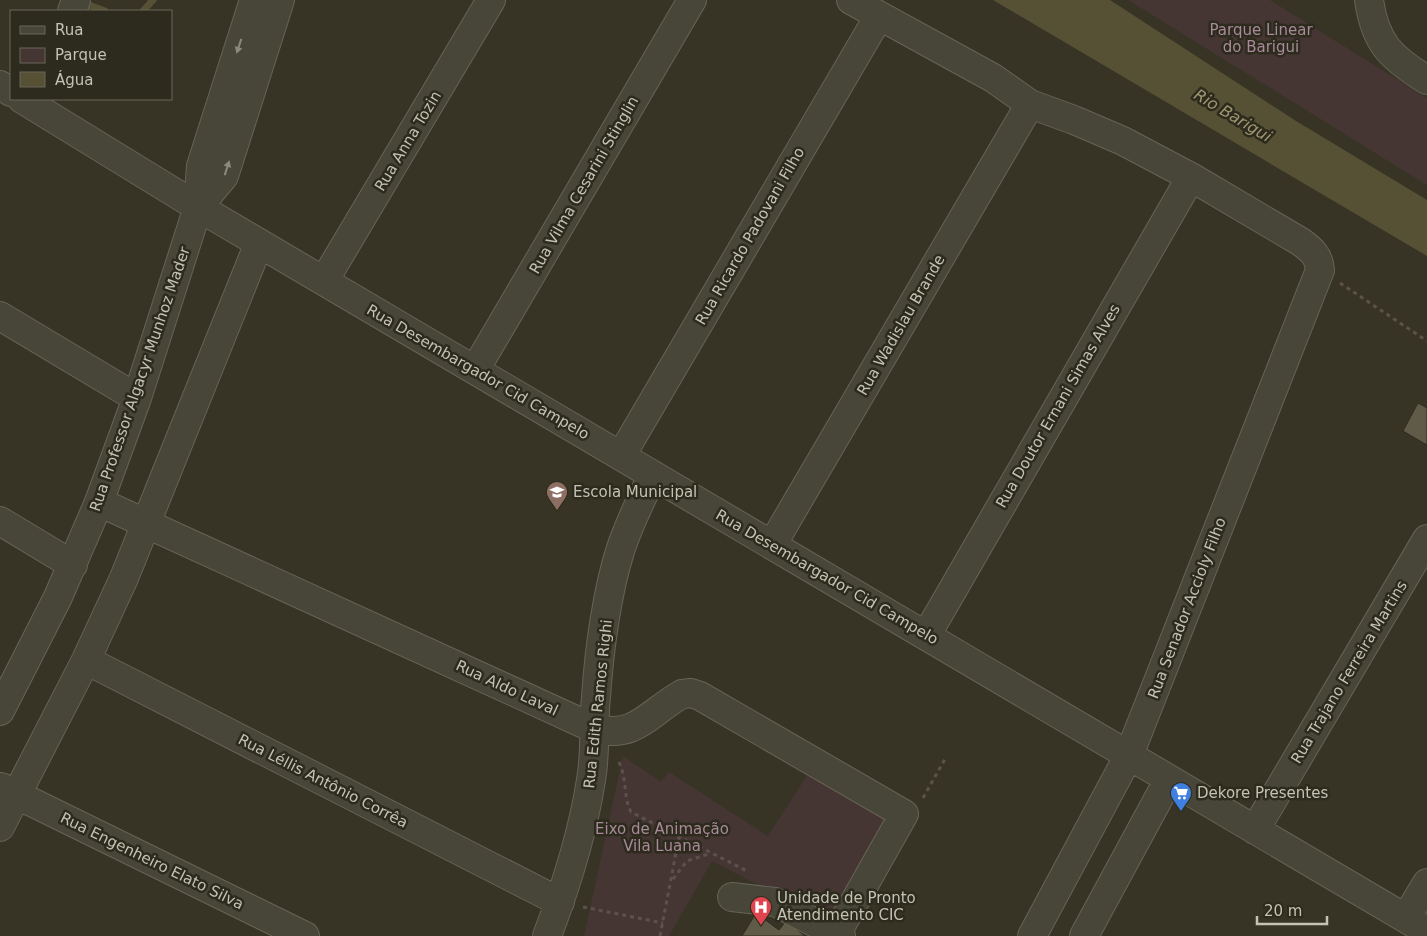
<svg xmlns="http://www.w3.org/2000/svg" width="1427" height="936" viewBox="0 0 1427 936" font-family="'DejaVu Sans',sans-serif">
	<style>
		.green { fill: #453634 }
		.water { fill: #565135 }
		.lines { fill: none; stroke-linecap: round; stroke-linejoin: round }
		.stream { stroke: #565135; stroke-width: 7 }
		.building { fill: #5f5b48; stroke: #2f2d1f }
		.minor-casing { stroke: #666456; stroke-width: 30 }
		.path { stroke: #5c524b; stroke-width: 3; stroke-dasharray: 4 4; stroke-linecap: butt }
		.minor { stroke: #484638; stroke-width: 28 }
		.oneway { fill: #8c8a7c }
		.labels { text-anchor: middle; stroke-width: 5; stroke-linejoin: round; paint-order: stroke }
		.park-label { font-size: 15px; fill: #a88a9a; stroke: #2d2b1d }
		.street-label { font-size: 15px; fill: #c4c2b3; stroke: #2d2b1d }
		.poi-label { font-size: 15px; fill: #c4c2b3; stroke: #2d2b1d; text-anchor: start }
		.water-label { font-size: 16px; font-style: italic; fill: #9f9770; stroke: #2d2b1d }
	</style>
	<rect width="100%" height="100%" fill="#383425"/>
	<path class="green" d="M1128,0H1270L1427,98V185Z
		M623,756L661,782L669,772L768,836L810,771L889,818L830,922L712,861L669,936H584Z"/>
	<path class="water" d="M993,0H1110L1296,121L1427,200V256Z"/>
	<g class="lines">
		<path class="stream" d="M86,4L105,11
			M143,11L153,0"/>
	</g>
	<path class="building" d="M1418,403L1427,408V445L1403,431Z
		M756,913L779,930L786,921L805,936H742Z"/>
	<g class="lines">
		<g class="minor-casing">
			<path id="minor" d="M851,0L993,78L1030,104L1074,120L1123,141L1191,177L1301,242C1312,250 1319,256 1320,270L1129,755L1032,936
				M1369,0C1375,43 1391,58 1427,80
				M72,11L76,0
				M0,85L11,92
				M22,99L198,207L1427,931
				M198,207L224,176L280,0
				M324,281L491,0
				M0,316L137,398
				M475,370L692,0
				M621,456L879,16
				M99,502L593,728C636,740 648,713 682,694L691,693L700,696L904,814L842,924
				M0,521L73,565
				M772,545L1030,104
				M926,636L1191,177
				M86,660L560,902
				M0,711L58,597L99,502L137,398L198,207L201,166L254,0
				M1,787L305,936
				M0,827L86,660L124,578L259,243
				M1255,830L1427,539
				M732,897L775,902L841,936
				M1406,918L1427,883
				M547,936C566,886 583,832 591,780C596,752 593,724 596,697C599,651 607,591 621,548C630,522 641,499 653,475
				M1084,936L1169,779"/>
		</g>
		<path class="path" d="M1340,283L1427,341
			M619,762C627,778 623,797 631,812L749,872
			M923,798L945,759
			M673,879L687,861L711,853
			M583,907L663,923
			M660,936L679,837"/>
		<use href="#minor" class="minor"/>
	</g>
	<defs><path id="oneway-solid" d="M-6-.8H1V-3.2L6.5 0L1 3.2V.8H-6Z" transform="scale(1.25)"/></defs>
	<g class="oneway">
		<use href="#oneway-solid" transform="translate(239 46) rotate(108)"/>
		<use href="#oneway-solid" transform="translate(227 168) rotate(-72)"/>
	</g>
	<defs>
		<g id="school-pin" transform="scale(1.125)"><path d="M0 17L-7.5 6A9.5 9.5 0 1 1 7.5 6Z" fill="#8d6e63" stroke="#2d2b1d"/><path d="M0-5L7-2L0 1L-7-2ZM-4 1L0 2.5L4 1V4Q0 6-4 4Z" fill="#fff"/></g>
		<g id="supermarket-pin" transform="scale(1.125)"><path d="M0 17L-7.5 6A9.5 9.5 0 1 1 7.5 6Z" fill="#3f7fe0" stroke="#2d2b1d"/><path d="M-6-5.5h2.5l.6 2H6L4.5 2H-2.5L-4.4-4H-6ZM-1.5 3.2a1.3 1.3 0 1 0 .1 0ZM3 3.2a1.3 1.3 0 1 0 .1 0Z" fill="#fff"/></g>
		<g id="hospital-pin" transform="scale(1.125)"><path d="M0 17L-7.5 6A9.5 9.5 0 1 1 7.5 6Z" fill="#e0444e" stroke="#2d2b1d"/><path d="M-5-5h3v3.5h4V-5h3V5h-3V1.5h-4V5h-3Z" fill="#fff"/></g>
	</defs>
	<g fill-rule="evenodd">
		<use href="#school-pin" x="557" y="492"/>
		<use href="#supermarket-pin" x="1181" y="793"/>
		<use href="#hospital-pin" x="761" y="907"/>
	</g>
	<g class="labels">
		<g class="park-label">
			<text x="1261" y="35">Parque Linear<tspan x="1261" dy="17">do Barigui</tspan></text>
			<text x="662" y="834">Eixo de Animação<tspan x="662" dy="17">Vila Luana</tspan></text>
		</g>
		<g class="street-label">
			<text transform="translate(408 141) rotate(-59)" y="5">Rua Anna Tozin</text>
			<text transform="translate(584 185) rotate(-60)" y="5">Rua Vilma Cesarini Stinglin</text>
			<text transform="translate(750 236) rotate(-60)" y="5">Rua Ricardo Padovani Filho</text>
			<text transform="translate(901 325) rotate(-60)" y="5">Rua Wadislau Brande</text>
			<text transform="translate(478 372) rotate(30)" y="5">Rua Desembargador Cid Campelo</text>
			<text transform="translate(140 379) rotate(-71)" y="5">Rua Professor Algacyr Munhoz Mader</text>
			<text transform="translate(1058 406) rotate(-60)" y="5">Rua Doutor Ernani Simas Alves</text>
			<text transform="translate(827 577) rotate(30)" y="5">Rua Desembargador Cid Campelo</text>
			<text transform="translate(1187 608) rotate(-69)" y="5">Rua Senador Accioly Filho</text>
			<text transform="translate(1349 672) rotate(-59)" y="5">Rua Trajano Ferreira Martins</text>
			<text transform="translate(507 688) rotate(25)" y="5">Rua Aldo Laval</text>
			<text transform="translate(598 704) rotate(-84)" y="5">Rua Edith Ramos Righi</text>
			<text transform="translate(323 781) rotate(27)" y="5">Rua Léllis Antônio Corrêa</text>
			<text transform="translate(152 861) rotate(26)" y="5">Rua Engenheiro Elato Silva</text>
		</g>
		<g class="poi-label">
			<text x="573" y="497">Escola Municipal</text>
			<text x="1197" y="798">Dekore Presentes</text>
			<text x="777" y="903">Unidade de Pronto<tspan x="777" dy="17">Atendimento CIC</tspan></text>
		</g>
		<g class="water-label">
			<text transform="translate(1233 115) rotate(31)" y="6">Rio Barigui</text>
		</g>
	</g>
	<rect x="10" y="10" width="162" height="90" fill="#2d2b1d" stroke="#696759"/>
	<rect x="20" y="26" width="25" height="8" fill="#484638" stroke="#696759"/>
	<text x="55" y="35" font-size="15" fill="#c4c2b3">Rua</text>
	<rect x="20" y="48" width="25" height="15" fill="#453634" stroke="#696759"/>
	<text x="55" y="60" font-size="15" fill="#c4c2b3">Parque</text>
	<rect x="20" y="72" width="25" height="15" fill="#565135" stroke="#696759"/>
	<text x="55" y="85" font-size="15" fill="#c4c2b3">Água</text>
	<path d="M1257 916v8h70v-8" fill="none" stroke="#c4c2b3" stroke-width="2.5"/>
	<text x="1264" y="916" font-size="15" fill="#c4c2b3" stroke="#2d2b1d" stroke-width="4" paint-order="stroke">20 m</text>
</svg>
